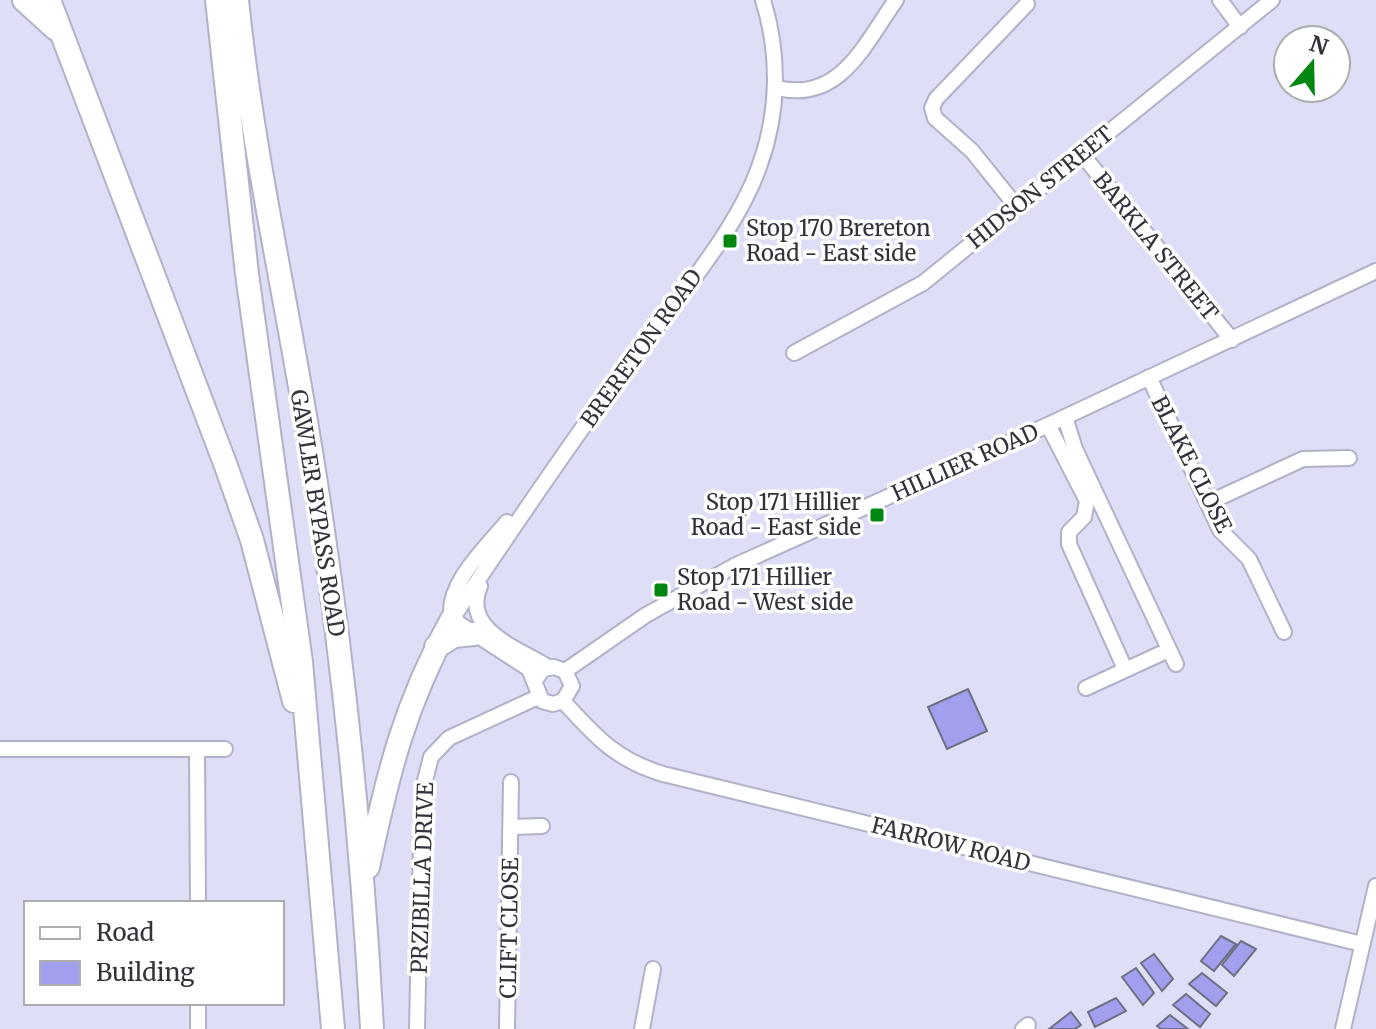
<svg xmlns="http://www.w3.org/2000/svg" width="1376" height="1029" viewBox="0 0 1376 1029" font-family="Merriweather,serif">
	<style>
		.building { fill: #a29fef; stroke: #6f6f83; stroke-width: 2 }
		.lines { fill: none; stroke-linecap: round; stroke-linejoin: round }
		.minor-casing { stroke: #b1b1c7; stroke-width: 18 }
		.highway-casing { stroke: #b1b1c7; stroke-width: 26 }
		.minor { stroke: #fff; stroke-width: 14 }
		.highway { stroke: #fff; stroke-width: 22 }
		.poi-dot { fill: #00870f; stroke: #fff; stroke-width: 3 }
		.labels { text-anchor: middle; stroke-width: 7; stroke-linejoin: round; paint-order: stroke }
		.street-label { font-size: 22px; fill: #32323b; stroke: #fff }
		.poi-label { font-size: 22px; fill: #32323b; stroke: #fff; text-anchor: start }
	</style>
	<rect width="100%" height="100%" fill="#dedff6"/>
	<path class="building" d="M968,689L987,731L947,749L928,707Z
		M1221,936L1236,944L1214,971L1201,961Z
		M1241,941L1256,949L1234,976L1222,965Z
		M1154,954L1173,979L1162,991L1141,963Z
		M1136,968L1154,993L1143,1005L1122,977Z
		M1202,973L1227,993L1216,1006L1189,984Z
		M1186,994L1210,1014L1200,1027L1173,1005Z
		M1116,998L1126,1011L1095,1027L1088,1012Z
		M1071,1012L1081,1025L1075,1029H1049Z
		M1170,1015L1188,1029H1161L1157,1026Z"/>
	<g class="lines">
		<g class="minor-casing">
			<path id="minor" d="M1220,0L1240,27
				M777,88C840,103 864,45 896,0
				M1081,153L1232,340
				M1016,206L972,151L935,118L932,108L936,99L1027,4
				M794,353L923,283L1272,0
				M1149,377L1220,530L1249,559L1284,632
				M1065,417L1075,449L1176,664
				M1048,425L1087,501L1084,517L1069,532V544L1125,669
				M1208,503L1303,459L1349,458
				M507,522C487,546 444,586 452,619L529,669L542,701L553,704L563,701L572,686L565,671L554,667L543,669L534,682
				M480,586C461,630 518,648 548,667
				M452,619C508,535 565,450 625,369C668,310 735,235 759,167C779,113 780,55 763,0
				M565,671L646,615L734,566L1048,425L1376,271
				M1086,688L1160,654
				M563,701C596,737 616,760 663,774L1362,944
				M0,749H225
				M197,749L198,903
				M511,827L542,826
				M198,1003V1029
				M417,1029L422,792L431,757L449,738L538,697
				M507,1029L511,782
				M642,1029L653,969
				M1023,1029L1028,1025
				M1343,1029L1376,886"/>
		</g>
		<g class="highway-casing">
			<path id="highway" d="M24,0L56,29
				M49,0L226,466L252,540L294,701
				M217,0L247,274L301,662L333,1029
				M237,0C253,159 290,313 314,471C343,655 362,842 372,1029
				M436,647L454,636L474,634
				M368,867C388,773 405,703 452,619"/>
		</g>
		<use href="#minor" class="minor"/>
		<use href="#highway" class="highway"/>
	</g>
	<g class="poi-dot">
		<rect x="722" y="233" width="16" height="16" rx="4"/>
		<rect x="869" y="507" width="16" height="16" rx="4"/>
		<rect x="653" y="582" width="16" height="16" rx="4"/>
	</g>
	<g class="labels">
		<g class="street-label">
			<text transform="translate(1040 187) rotate(-39)" y="8">HIDSON STREET</text>
			<text transform="translate(1156 246) rotate(51)" y="8">BARKLA STREET</text>
			<text transform="translate(641 348) rotate(-54)" y="8">BRERETON ROAD</text>
			<text transform="translate(965 462) rotate(-24)" y="8">HILLIER ROAD</text>
			<text transform="translate(1192 464) rotate(63)" y="8">BLAKE CLOSE</text>
			<text transform="translate(318 513) rotate(81)" y="8">GAWLER BYPASS ROAD</text>
			<text transform="translate(951 844) rotate(14)" y="8">FARROW ROAD</text>
			<text transform="translate(422 878) rotate(-88)" y="8">PRZIBILLA DRIVE</text>
			<text transform="translate(509 928) rotate(-89)" y="8">CLIFT CLOSE</text>
		</g>
		<g class="poi-label">
			<text x="746" y="236">Stop 170 Brereton<tspan x="746" dy="25">Road - East side</tspan></text>
			<text x="861" y="510" text-anchor="end">Stop 171 Hillier<tspan x="861" dy="25">Road - East side</tspan></text>
			<text x="677" y="585">Stop 171 Hillier<tspan x="677" dy="25">Road - West side</tspan></text>
		</g>
	</g>
	<rect x="24" y="901" width="260" height="104" fill="#ffffff" stroke="#adadb1" stroke-width="2"/>
	<rect x="40" y="927" width="40" height="12" fill="#ffffff" stroke="#adadb1" stroke-width="2"/>
	<text x="96" y="941" font-size="24" fill="#32323b">Road</text>
	<rect x="40" y="961" width="40" height="24" fill="#a29fef" stroke="#adadb1" stroke-width="2"/>
	<text x="96" y="981" font-size="24" fill="#32323b">Building</text>
	<g transform="translate(1312 64) rotate(20)"><circle r="38" fill="#ffffff" stroke="#adadb1" stroke-width="2"/>
	<path d="M0-6L14 30L0 20L-14 30Z" fill="#00870f"/>
	<text y="-12" font-size="22" font-weight="bold" text-anchor="middle" fill="#32323b">N</text>
	</g>
</svg>
